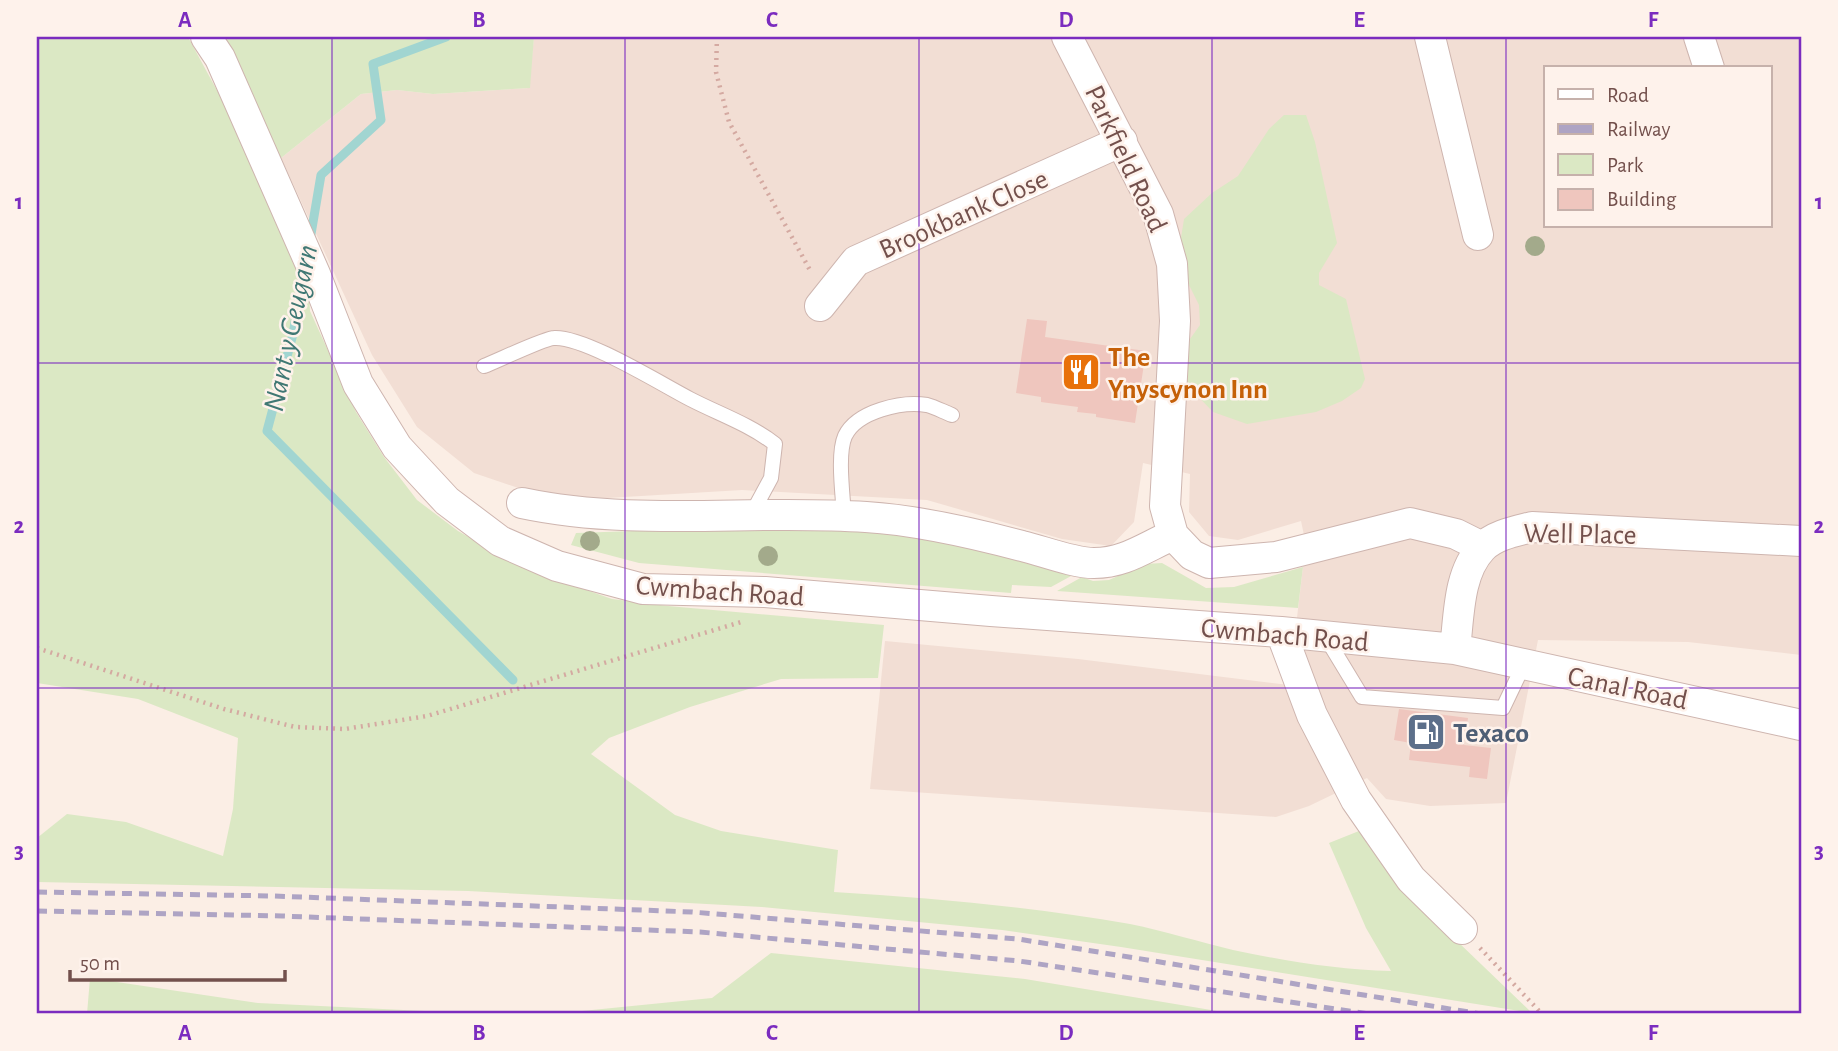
<svg xmlns="http://www.w3.org/2000/svg" width="1838" height="1051" viewBox="0 0 1838 1051" font-family="'Alegreya Sans',sans-serif">
	<style>
		.residential { fill: #f2ded4; fill-rule: evenodd }
		.green { fill: #dbe8c4 }
		.lines { fill: none; stroke-linecap: round; stroke-linejoin: round }
		.stream { stroke: #a1d5d1; stroke-width: 9 }
		.building { fill: #efc6be }
		.lane-casing { stroke: #ceb5af; stroke-width: 16 }
		.street-casing { stroke: #ceb5af; stroke-width: 32 }
		.path { stroke: #d4a9a1; stroke-width: 4.5; stroke-dasharray: 2 5; stroke-linecap: butt }
		.lane { stroke: #fff; stroke-width: 14 }
		.street { stroke: #fff; stroke-width: 30 }
		.rail { stroke: #aea4c4; stroke-width: 5; stroke-dasharray: 10 7; stroke-linecap: butt }
		.tree { fill: #a3aa8b }
		.grid { fill: none; stroke: #7b2cbf; stroke-width: 2; stroke-opacity: 0.55 }
		.labels { text-anchor: middle; stroke-width: 5; stroke-linejoin: round; paint-order: stroke }
		.street-label { font-size: 28px; fill: #73504c; stroke: #fef2eb }
		.food-label { font-size: 28px; font-weight: bold; fill: #c56008; stroke: #fef2eb; text-anchor: start }
		.service-label { font-size: 28px; font-weight: bold; fill: #4e5e75; stroke: #fef2eb; text-anchor: start }
		.water-label { font-size: 30px; font-style: italic; fill: #407874; stroke: #fef2eb }
		.neatline { fill: none; stroke: #7b2cbf; stroke-width: 2.5 }
		.grid-label { font-size: 23px; text-anchor: middle; font-weight: bold; fill: #7b2cbf }
	</style>
	<rect width="100%" height="100%" fill="#fbeee5"/>
	<path class="residential" d="M534,37H1801V655L1688,642L1538,640L1506,803L1430,806L1386,799L1367,778L1309,806L1276,817L870,789L885,641L1078,659L1289,685L1303,567L1307,549L1301,521L1238,540L1209,536L1189,512L1190,474L1143,463L1134,522L1111,546L1062,539L927,500L742,490L557,501L474,473L417,427L372,355L281,158L361,94L397,90L433,94L529,88ZM1546,68H1770V226H1546Z"/>
	<path class="green" d="M37,37H188L226,107L309,293L310,311L356,412L384,457L417,500L458,531L495,552L555,579L612,599L668,606L884,625L878,678L781,679L690,707L609,738L591,754L675,815L721,831L838,850L834,892C932,898 1032,907 1130,924C1165,931 1199,942 1233,950C1285,961 1339,970 1391,971L1366,928L1329,843L1364,829L1432,917L1532,1013L1121,947L1002,930L762,907L468,891L37,882V838L67,814L126,822L223,856L233,809L238,738L138,699L37,683Z
		M221,37H534L530,88L433,94L397,90L361,94L281,158Z
		M1284,115H1306L1315,142L1337,243L1319,273V285L1346,299L1365,379L1361,388L1342,401L1316,412L1247,424L1213,412L1188,386L1180,364L1185,346L1200,325L1199,305L1184,275L1180,244L1184,219L1212,193L1238,176L1269,129Z
		M719,528L861,530L924,537L1082,570L1051,587L1012,585L1011,593L639,563L571,545L576,533Z
		M1162,563L1206,588L1234,587L1303,567L1298,608L1057,591L1082,577L1093,581L1109,580L1145,564Z
		M771,953L1025,979L1235,1014H552L712,998Z
		M90,978L258,1003L487,1014H87Z"/>
	<g class="lines">
		<path class="stream" d="M310,240L321,175L381,120L373,64L446,37
			M304,271L293,334L267,431L513,680"/>
	</g>
	<path class="building" d="M1027,319L1047,321L1045,337L1146,351L1135,423L1096,417V414L1077,412L1078,407L1041,402V397L1016,393Z
		M1399,709L1468,718L1464,745L1491,748L1487,779L1469,777L1470,767L1409,760L1411,743L1394,740Z"/>
	<g class="lines">
		<g class="lane-casing">
			<path id="lane" d="M484,366C497,361 545,338 554,338C584,336 661,384 690,399C719,414 749,424 775,444L771,478L751,515
				M844,516C843,496 837,454 845,436C857,411 902,401 927,405C935,407 944,412 952,415
				M1325,636L1362,697L1503,708L1524,664"/>
		</g>
		<g class="street-casing">
			<path id="street" d="M206,37L220,58L315,274L358,384L397,447L447,501L500,541L557,566L643,589L765,592L991,611L1281,632L1455,649L1801,725
				M1067,37L1158,214L1172,264L1175,321L1165,506L1173,535L1192,555L1209,563L1276,557L1410,523L1456,534L1482,547
				M1430,37L1478,235
				M1699,37L1709,68
				M820,306L856,261L1122,141
				M522,503C635,527 752,509 866,517C916,520 973,533 1022,546C1043,551 1073,563 1094,563C1125,563 1145,547 1173,535
				M1281,632L1312,715L1356,800L1411,879L1462,929
				M1455,649C1459,617 1458,573 1482,548C1494,535 1516,531 1532,527L1801,541"/>
		</g>
		<path class="path" d="M717,37L716,72L729,122L811,272
			M37,648L224,709L295,727L345,729L427,716L741,622
			M1480,948L1542,1014"/>
		<use href="#lane" class="lane"/>
		<use href="#street" class="street"/>
		<path class="rail" d="M37,892L274,896L692,912L1018,939L1481,1014
			M37,911L282,916L700,932L1019,961L1369,1014"/>
	</g>
	<g class="tree">
		<circle cx="1535" cy="246" r="10"/>
		<circle cx="590" cy="541" r="10"/>
		<circle cx="768" cy="556" r="10"/>
	</g>
	<path class="grid" d="M332,37V1014M625,37V1014M919,37V1014M1212,37V1014M1506,37V1014M37,363H1801M37,688H1801"/>
	<defs>
		<g id="restaurant-square" transform="scale(2.0125)"><rect x="-9" y="-9" width="18" height="18" rx="4" fill="#e8710a" stroke="#fef2eb"/><path d="M-5-6h1v4h1v-4h1v4h1v-4h1v5L-1.5 .5V6h-2V.5L-5-1ZM5-6V6H3V1.5H1.5Q1.5-4 5-6Z" fill="#fff"/></g>
		<g id="fuel-square" transform="scale(2.0125)"><rect x="-9" y="-9" width="18" height="18" rx="4" fill="#5c6f8a" stroke="#fef2eb"/><path d="M-5.5-6h7V0h2V4h1.3V-2.5L3-4.5l.8-.8L6-3V5H2.5V1h-1V6h-7ZM-4.2-4.7v3.2H.2V-4.7Z" fill="#fff"/></g>
	</defs>
	<g fill-rule="evenodd">
		<use href="#restaurant-square" x="1081" y="372"/>
		<use href="#fuel-square" x="1426" y="732"/>
	</g>
	<g class="labels">
		<g class="street-label">
			<text transform="translate(1127 158) rotate(65)" y="10">Parkfield Road</text>
			<text transform="translate(963 213) rotate(-24)" y="10">Brookbank Close</text>
			<text transform="translate(1580 533) rotate(1)" y="10">Well Place</text>
			<text transform="translate(720 590) rotate(4)" y="10">Cwmbach Road</text>
			<text transform="translate(1285 634) rotate(5)" y="10">Cwmbach Road</text>
			<text transform="translate(1628 687) rotate(12)" y="10">Canal Road</text>
		</g>
		<g class="food-label">
			<text x="1108" y="366">The<tspan x="1108" dy="32">Ynyscynon Inn</tspan></text>
		</g>
		<g class="service-label">
			<text x="1453" y="742">Texaco</text>
		</g>
		<g class="water-label">
			<text transform="translate(290 328) rotate(-78)" y="10">Nant y Geugarn</text>
		</g>
	</g>
	<rect width="1838" height="1051" fill="none" stroke="#fef2eb" stroke-width="77"/>
	<rect x="1544" y="66" width="228" height="161" fill="#fef2eb" stroke="#c6b1ab" stroke-width="2"/>
	<rect x="1558" y="89" width="35" height="10" fill="#ffffff" stroke="#c6b1ab" stroke-width="2"/>
	<text x="1607" y="102" font-size="21" fill="#73504c">Road</text>
	<rect x="1558" y="124" width="35" height="10" fill="#aea4c4" stroke="#c6b1ab" stroke-width="2"/>
	<text x="1607" y="136" font-size="21" fill="#73504c">Railway</text>
	<rect x="1558" y="154" width="35" height="21" fill="#dbe8c4" stroke="#c6b1ab" stroke-width="2"/>
	<text x="1607" y="172" font-size="21" fill="#73504c">Park</text>
	<rect x="1558" y="189" width="35" height="21" fill="#efc6be" stroke="#c6b1ab" stroke-width="2"/>
	<text x="1607" y="206" font-size="21" fill="#73504c">Building</text>
	<path d="M70 970v10h215v-10" fill="none" stroke="#73504c" stroke-width="3.5"/>
	<text x="80" y="970" font-size="21" fill="#73504c" stroke="#fef2eb" stroke-width="5" paint-order="stroke">50 m</text>
	<rect x="38" y="38" width="1762" height="974" class="neatline"/>
	<g class="grid-label">
		<text x="185" y="27">A</text>
		<text x="479" y="27">B</text>
		<text x="772" y="27">C</text>
		<text x="1066" y="27">D</text>
		<text x="1359" y="27">E</text>
		<text x="1653" y="27">F</text>
		<text x="19" y="209">1</text>
		<text x="1819" y="209">1</text>
		<text x="19" y="533">2</text>
		<text x="1819" y="533">2</text>
		<text x="19" y="858">3</text>
		<text x="1819" y="858">3</text>
		<text x="185" y="1040">A</text>
		<text x="479" y="1040">B</text>
		<text x="772" y="1040">C</text>
		<text x="1066" y="1040">D</text>
		<text x="1359" y="1040">E</text>
		<text x="1653" y="1040">F</text>
	</g>
</svg>
